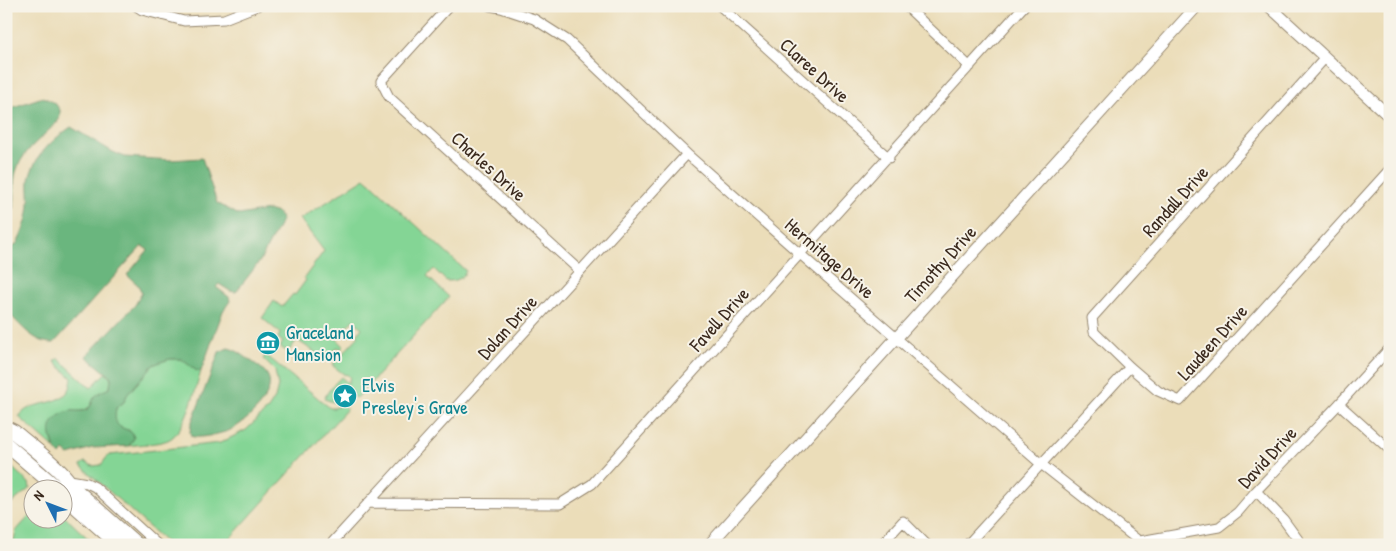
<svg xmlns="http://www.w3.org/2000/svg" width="1396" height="551" viewBox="0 0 1396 551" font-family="'Patrick Hand',sans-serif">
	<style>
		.green { fill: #84d595; stroke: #60805a }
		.forest { fill: #6bb67e; stroke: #53704e }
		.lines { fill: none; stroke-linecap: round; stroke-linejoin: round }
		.minor-casing { stroke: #93846c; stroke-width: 11 }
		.tertiary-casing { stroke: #93846c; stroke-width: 13 }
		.primary-casing { stroke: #93846c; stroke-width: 16 }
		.minor { stroke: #fff; stroke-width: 9 }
		.tertiary { stroke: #fff; stroke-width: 11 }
		.primary { stroke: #fff; stroke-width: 14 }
		.labels { text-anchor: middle; stroke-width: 4; stroke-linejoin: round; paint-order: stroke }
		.street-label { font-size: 19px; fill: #3b2a1e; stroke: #f7f3e8 }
		.culture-label { font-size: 19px; fill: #0d838f; stroke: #f7f3e8; text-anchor: start }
	</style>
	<rect width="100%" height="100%" fill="#f7f3e8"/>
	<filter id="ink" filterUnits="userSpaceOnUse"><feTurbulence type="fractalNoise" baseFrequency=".02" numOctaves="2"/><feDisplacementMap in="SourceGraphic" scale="10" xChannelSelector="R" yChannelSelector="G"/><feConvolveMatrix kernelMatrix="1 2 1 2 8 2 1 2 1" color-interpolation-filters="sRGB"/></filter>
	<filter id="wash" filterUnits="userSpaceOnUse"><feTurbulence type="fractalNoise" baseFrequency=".0096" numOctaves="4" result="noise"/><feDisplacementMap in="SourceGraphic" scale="20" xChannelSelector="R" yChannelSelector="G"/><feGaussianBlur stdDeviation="1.12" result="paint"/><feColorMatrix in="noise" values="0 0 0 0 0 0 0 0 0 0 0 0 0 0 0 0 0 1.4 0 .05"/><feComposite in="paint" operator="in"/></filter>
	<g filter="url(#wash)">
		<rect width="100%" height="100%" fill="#ebddb9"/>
		<path class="green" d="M365,178L466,271C461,280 456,281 446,281L434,269L427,276L449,297L357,398L351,396L350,400L343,405L324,399C328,390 334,384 341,377L348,383L350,377L346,374L345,375L333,366V364L359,336L357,334L362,328L353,320L336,338L344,346L341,349L338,347L326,360L297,340L288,352L280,347L283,342L278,338L280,333L262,318L274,301L282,307L293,294L295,295L306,280L304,278L324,251L300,219Z
			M266,355L330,408H334L343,405L347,409L224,545H169L80,465L85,462L93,466L101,465L107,457L110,455L220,443L246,430L268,409L275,398L278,386L275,371L263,359Z
			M58,358L91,388L105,373L111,378L110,388C106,390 100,392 96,396C93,399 94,399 92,403C88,411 80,412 71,411L51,436L54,448L19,417C30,399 58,408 69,390C71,387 71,382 72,378L55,362Z
			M170,359H182L197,371H201C196,388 185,433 168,440C159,444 140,444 129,446L134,438L129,430C115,428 113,421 116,408L124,402L127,395L153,365L160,362Z
			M6,462L29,483L30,488L6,508Z
			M32,513V518H62L63,515L95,545H13L16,531Z"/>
		<path class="forest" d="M43,97L55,103L60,110C60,114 60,119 58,121C55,125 50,129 47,132C34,144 21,155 16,172C11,189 21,204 6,219V110L22,104Z
			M71,127L113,152L125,157L171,160L202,158L217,203L239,215L268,210L278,213L282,220L260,261L236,292L230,291L219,284L216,287L229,297L230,301L223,311L201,371H197L181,359H170L160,362L153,365L127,395L124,402L116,408C111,436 131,423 134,438L129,446L92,448L69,455L64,451L60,455C54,449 53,443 51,435C48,423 59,413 70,411C76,410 84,413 89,408C92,405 92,401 94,398C97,393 105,390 110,388L111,378L110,376L86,356L135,305L142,293L138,285L127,275L148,250L142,246L54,343C34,344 20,324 6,311V254C10,251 13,247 17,243C23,234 29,214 29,203C30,195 28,188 29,180C34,156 52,140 71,127Z
			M228,348C238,350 245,357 254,363C258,366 263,369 266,373C281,392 244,425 228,431C218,434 204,438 194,437L191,436L190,432L191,424L217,358L219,352Z"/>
	</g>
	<g filter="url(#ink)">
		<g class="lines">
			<g class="minor-casing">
				<path id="minor" d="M136,6L142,10L184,21L224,19L257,6
					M449,6L381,81L389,97L580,271
					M490,6L501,8L534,19L567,40L687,154L800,254L1041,464L1144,545
					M720,6L889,158
					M906,6L970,67
					M1325,58L1092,318L1094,332L1130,367L1158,391L1180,401L1390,169
					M1339,404L1390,450
					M70,480L87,483L95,487L158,545
					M1256,491L1283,519L1302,545
					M368,503L560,504L592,484L1024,6
					M1140,541L1219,527L1238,512L1256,491L1339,404L1390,348
					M330,545L687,154
					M881,545L903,521L927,545
					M967,545L1130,367"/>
			</g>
			<g class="tertiary-casing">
				<path id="tertiary" d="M1269,6L1390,117
					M709,545L1197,6"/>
			</g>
			<g class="primary-casing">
				<path id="primary" d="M6,428L14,432C26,442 68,474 71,486L137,545
					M6,444L57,488
					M62,494L119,545"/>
			</g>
			<use href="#minor" class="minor"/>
			<use href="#tertiary" class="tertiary"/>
			<use href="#primary" class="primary"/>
		</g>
	</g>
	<defs>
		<g id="museum-disc" transform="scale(1.25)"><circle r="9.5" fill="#0f9aa8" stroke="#f7f3e8"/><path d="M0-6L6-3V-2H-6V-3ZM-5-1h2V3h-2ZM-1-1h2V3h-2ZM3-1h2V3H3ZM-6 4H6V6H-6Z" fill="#fff"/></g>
		<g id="sight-disc" transform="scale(1.25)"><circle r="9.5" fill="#0f9aa8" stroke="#f7f3e8"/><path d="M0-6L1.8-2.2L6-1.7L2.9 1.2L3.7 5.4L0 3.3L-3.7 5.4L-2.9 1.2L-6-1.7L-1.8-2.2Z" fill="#fff"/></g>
	</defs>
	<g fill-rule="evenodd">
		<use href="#museum-disc" x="268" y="343"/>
		<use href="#sight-disc" x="345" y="396"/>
	</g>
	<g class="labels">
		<g class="street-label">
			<text transform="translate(815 70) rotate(42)" y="7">Claree Drive</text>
			<text transform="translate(489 166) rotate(42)" y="7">Charles Drive</text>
			<text transform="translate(1175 201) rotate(-48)" y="7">Randall Drive</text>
			<text transform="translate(830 258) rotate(41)" y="7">Hermitage Drive</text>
			<text transform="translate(940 264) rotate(-48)" y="7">Timothy Drive</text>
			<text transform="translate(719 319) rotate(-48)" y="7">Favell Drive</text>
			<text transform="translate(507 327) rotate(-48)" y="7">Dolan Drive</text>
			<text transform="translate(1212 342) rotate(-48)" y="7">Laudeen Drive</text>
			<text transform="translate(1267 457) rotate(-47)" y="7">David Drive</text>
		</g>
		<g class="culture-label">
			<text x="286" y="339">Graceland<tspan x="286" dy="22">Mansion</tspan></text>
			<text x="362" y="392">Elvis<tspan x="362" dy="22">Presley's Grave</tspan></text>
		</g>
	</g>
	<rect width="1396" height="551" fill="none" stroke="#f7f3e8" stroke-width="25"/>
	<g transform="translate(48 504) rotate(312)"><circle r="24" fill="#f7f3e8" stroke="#aca397"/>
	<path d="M0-4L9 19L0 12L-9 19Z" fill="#1f6fb2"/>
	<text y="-8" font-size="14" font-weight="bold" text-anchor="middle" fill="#3b2a1e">N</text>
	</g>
</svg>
